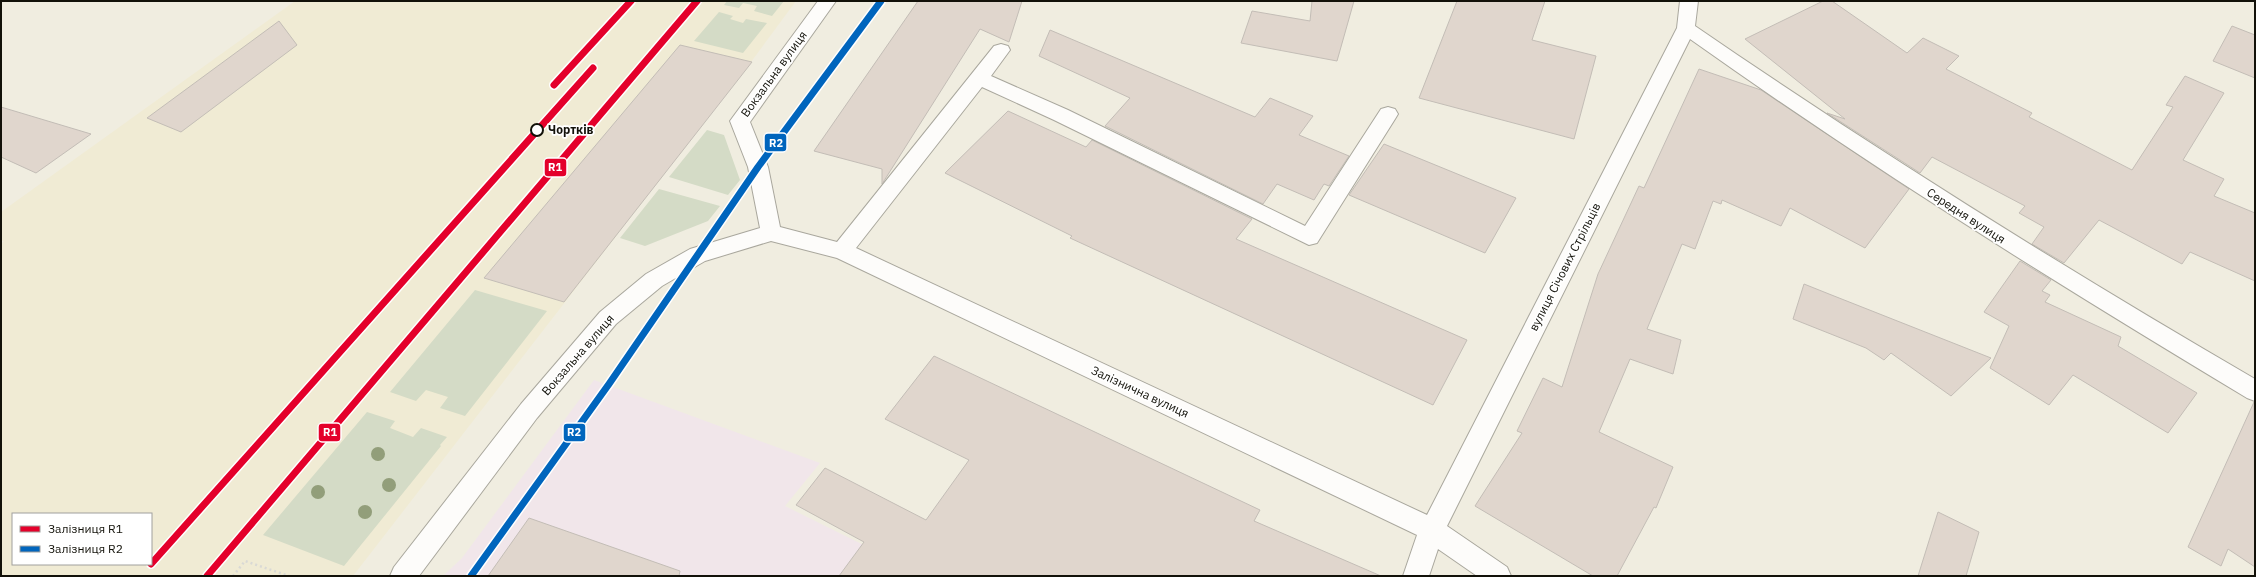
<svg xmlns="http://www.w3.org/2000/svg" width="2256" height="577" viewBox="0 0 2256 577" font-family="'IBM Plex Sans',sans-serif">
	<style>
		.built { fill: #f0ebd4; fill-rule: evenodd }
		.industrial { fill: #f1e6ea }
		.green { fill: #d4dbc6 }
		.building { fill: #e0d6cd; stroke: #c3bdb6 }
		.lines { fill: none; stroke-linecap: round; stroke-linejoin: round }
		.minor-casing { stroke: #a9a79d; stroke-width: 2 }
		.path { stroke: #d9d9d5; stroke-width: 2.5; stroke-dasharray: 2 3; stroke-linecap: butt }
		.minor { fill: #fdfcfa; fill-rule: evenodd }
		.rail-1-casing { stroke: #fff; stroke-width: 10 }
		.rail-2-casing { stroke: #fff; stroke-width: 10 }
		.rail-1 { stroke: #e4002b; stroke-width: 7 }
		.rail-2 { stroke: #0065bd; stroke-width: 7 }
		.tree { fill: #929e7a }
		.stop-dot { fill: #fff; stroke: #121109; stroke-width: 2 }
		.labels { text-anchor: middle; stroke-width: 3.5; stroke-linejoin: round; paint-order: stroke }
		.street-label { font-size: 12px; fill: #121109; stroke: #fff }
		.stop-label { font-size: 12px; font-weight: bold; fill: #121109; stroke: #fff; text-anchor: start }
		.line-badge { stroke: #fff; stroke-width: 1.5 }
		.badge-label { font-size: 11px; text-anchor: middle; font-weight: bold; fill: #fff }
	</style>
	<rect width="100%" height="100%" fill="#f0ede0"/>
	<path class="built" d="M295,1H796L751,62L353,576H1V244L4,241H1V212ZM13,514H151V564H13Z"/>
	<path class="industrial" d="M594,380L820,463L785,506L926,576H443L462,558Z"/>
	<path class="green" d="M727,1H784L772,16L754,11L757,6L743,3L739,8L724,5Z
		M719,12L733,16L730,19L743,23L746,19L767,23L743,53L694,41Z
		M707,130L724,135L740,180L728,195L669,177Z
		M659,189L720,206L708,221L645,246L620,238Z
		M475,290L547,311L465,416L440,408L448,397L426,390L416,401L390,392Z
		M367,412L395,421L390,428L413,437L421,428L447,437L440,445L441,446L344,566L263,535Z"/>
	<path class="building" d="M918,1H1022L1009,42L980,29L882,184V169L814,151Z
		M1312,1H1354L1337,61L1241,43L1252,11L1310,21Z
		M1457,1H1545L1532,40L1596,56L1574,139L1419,98Z
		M1823,1H1832L1907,53L1923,38L1959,56L1946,69L2032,113L2029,117L2132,170L2173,107L2166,105L2185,76L2224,93L2183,160L2224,179L2214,196L2255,213V281L2190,252L2182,264L2099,220L2064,263L2032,244L2044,227L2019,213L2025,206L1932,157L1920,173L1903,162L1827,113L1845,119L1745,39Z
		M279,21L297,45L181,132L147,118Z
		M2232,26L2255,35V78L2213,61Z
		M1050,30L1255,117L1270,98L1313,116L1299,135L1349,156L1329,186L1324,184L1314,200L1277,184L1263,204L1105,126L1130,98L1039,56Z
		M680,45L752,62L564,302L484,278Z
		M1699,69L1761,90L1909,189L1865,248L1790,208L1781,226L1722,200L1721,204L1713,201L1695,249L1682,244L1647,329L1681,340L1673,374L1630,359L1599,432L1673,467L1656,508L1654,507L1617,576H1593L1475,506L1522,433L1517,431L1543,378L1562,387L1598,274L1639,186L1644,188Z
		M1,107L91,134L36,173L1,157Z
		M1008,111L1086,147L1092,140L1252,219L1236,239L1467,340L1433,405L1070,238L1072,236L945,173Z
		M1384,144L1516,198L1485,253L1349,195Z
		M2020,261L2051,280L2042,291L2050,295L2045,302L2121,337L2118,346L2197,393L2168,433L2073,375L2049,405L1990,368L2009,326L1984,312Z
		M1804,284L1829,294L1991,358L1951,396L1891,353L1884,360L1866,348L1793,319Z
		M934,356L1260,510L1254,521L1381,576H839L864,542L796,505L825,468L926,520L969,460L885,419Z
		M2254,402L2255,567L2228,549L2221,566L2188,547Z
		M1938,512L1979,532L1966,576H1918Z
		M529,518L680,571L679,576H488Z"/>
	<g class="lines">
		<g class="minor-casing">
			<path id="minor" d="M818,1H836L750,122L768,167L780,227L837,242L994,46L1001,44L1008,46L1010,50L991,76L1068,110L1305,226L1381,109L1388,107L1395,109L1398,114L1395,119L1317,243L1309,245L1054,120L982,87L856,248L1427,515L1677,28L1680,1H1698L1695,26C1877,151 2064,268 2255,379V401L2247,398C2057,284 1870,167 1690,39L1447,526L1507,567L1511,576H1477L1438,549L1429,576H1403L1417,535L837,258L771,241L705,261L662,286L616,324L537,418L419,576H390L394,567L521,404L600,312L646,274L690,249L760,228L748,167L730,121Z"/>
		</g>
		<path class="path" d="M233,576L245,561L289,576"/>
		<use href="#minor" class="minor"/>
		<g class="rail-1-casing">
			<path id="rail-1" d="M554,85L631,1
				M151,564L593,68
				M207,576L697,1"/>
		</g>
		<g class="rail-2-casing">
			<path id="rail-2" d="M471,576L609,384L758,167L881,1"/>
		</g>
		<use href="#rail-1" class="rail-1"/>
		<use href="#rail-2" class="rail-2"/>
	</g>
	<g class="tree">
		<circle cx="378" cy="454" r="7"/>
		<circle cx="389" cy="485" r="7"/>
		<circle cx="318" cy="492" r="7"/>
		<circle cx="365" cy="512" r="7"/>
	</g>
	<circle class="stop-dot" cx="537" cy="130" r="6"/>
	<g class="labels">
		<g class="street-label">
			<text transform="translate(774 74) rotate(-54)" y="4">Вокзальна вулиця</text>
			<text transform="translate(1966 216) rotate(33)" y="4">Середня вулиця</text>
			<text transform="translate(1565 267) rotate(-63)" y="4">вулиця Січових Стрільців</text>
			<text transform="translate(578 355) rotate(-49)" y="4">Вокзальна вулиця</text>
			<text transform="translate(1140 392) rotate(25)" y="4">Залізнична вулиця</text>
		</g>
		<g class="stop-label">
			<text x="548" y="134">Чортків</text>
		</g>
	</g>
	<g class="line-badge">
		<rect x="764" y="133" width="23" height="19" rx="4" fill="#0065bd"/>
		<rect x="544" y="158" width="23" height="19" rx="4" fill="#e4002b"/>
		<rect x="318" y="423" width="23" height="19" rx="4" fill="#e4002b"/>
		<rect x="563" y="423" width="23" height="19" rx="4" fill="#0065bd"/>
	</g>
	<g class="badge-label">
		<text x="776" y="147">R2</text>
		<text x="555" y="171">R1</text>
		<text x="330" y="436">R1</text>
		<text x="574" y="436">R2</text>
	</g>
	<rect width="2256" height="577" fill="none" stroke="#121109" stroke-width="4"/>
	<rect x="12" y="513" width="140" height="52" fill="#ffffff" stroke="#a0a09d"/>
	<rect x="20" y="526" width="20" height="6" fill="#e4002b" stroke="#a0a09d"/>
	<text x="48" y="533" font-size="12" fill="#121109">Залізниця R1</text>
	<rect x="20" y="546" width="20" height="6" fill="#0065bd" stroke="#a0a09d"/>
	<text x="48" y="553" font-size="12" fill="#121109">Залізниця R2</text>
</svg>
